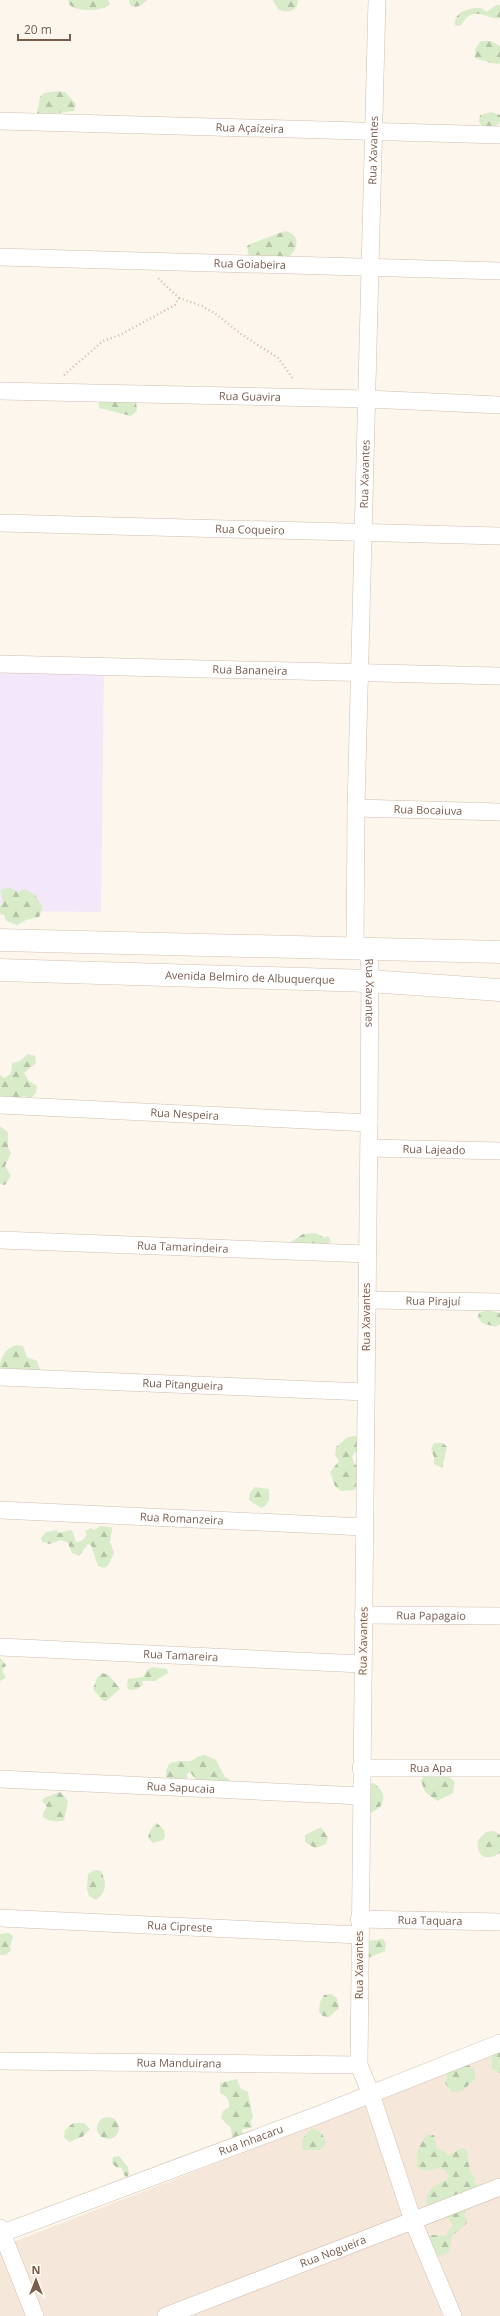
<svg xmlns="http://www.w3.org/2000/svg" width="500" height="2316" viewBox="0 0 500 2316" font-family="'Open Sans',sans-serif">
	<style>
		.residential { fill: #f5e8da }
		.education { fill: #f3e8fa }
		.forest { fill: url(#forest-firs) }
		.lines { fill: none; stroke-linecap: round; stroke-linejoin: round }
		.street-casing { stroke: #d1beb0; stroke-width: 18 }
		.secondary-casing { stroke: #d6c0b0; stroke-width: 23 }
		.path { stroke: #d9b8a5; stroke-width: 2.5; stroke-dasharray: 1 3; stroke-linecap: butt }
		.street { stroke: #fff; stroke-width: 17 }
		.secondary { stroke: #fff; stroke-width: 22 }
		.labels { text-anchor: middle; stroke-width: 3.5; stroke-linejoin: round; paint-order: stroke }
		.street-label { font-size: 11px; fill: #7a5c4d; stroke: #fffaf3 }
	</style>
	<defs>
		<pattern id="forest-firs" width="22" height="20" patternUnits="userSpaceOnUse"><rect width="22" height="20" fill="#d8ecc9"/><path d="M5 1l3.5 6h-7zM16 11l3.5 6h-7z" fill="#b4c2a5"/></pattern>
	</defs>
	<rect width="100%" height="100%" fill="#fdf6ec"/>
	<path class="residential" d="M500,2053V2316H0V2247Z"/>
	<path class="education" d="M0,669L104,671L101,912L0,911Z"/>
	<path class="forest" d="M68,0H108L110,4C103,12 75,12 69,4Z
		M129,0H147C142,5 137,9 130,5Z
		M273,0H298C298,12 286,14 278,9Z
		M496,5H500V18C490,20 480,9 469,16C465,18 463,23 460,26L455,25C453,12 470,7 481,8L487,12Z
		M481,41H491L500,46V64L491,63L475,58V49Z
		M57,91L65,92L76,104L74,111L50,114L45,117L37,114L40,97L44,93Z
		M491,112L500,115V122L495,128H484L479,122L480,115Z
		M285,231C300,234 299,247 290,256H249L247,246L250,244Z
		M99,401L136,402L137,411L131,416L99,408Z
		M8,887L18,892L25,889L35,895L43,907L39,917L26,920L17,925L6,921L4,915L0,914V906L3,904L1,890Z
		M28,1054L35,1056L36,1063L24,1073L29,1081L37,1086L36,1093L31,1098L24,1096L14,1100L0,1098V1075L5,1078L11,1073L12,1063L20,1061Z
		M0,1126L8,1132V1147L11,1153L5,1166L11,1176L5,1185L0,1184Z
		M315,1233L325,1238L328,1236L331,1241L328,1244L292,1245L291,1242L303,1234Z
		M487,1310L500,1313V1324L496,1327L482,1323L478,1317L479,1313Z
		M16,1345L23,1346L27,1357L37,1361L41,1372C38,1376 35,1382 31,1385C20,1394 5,1376 0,1368C0,1357 5,1349 16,1345Z
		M356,1436L362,1445L352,1456L354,1463L359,1468L355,1490L341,1491L335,1486L330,1472L339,1461L335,1455L336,1447L348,1437Z
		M434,1443H443L447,1447L442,1468L434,1464V1457L431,1450Z
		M255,1487L269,1489V1500L265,1506L261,1508L249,1500L250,1493Z
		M100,1526L111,1527L112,1529L110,1542L114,1553L108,1566L104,1568L98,1566L91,1545L88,1544L79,1556L72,1553L68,1543L61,1540L50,1544L42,1542L41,1538L46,1532L57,1530L59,1533L70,1530L73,1532L76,1542C81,1542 85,1539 87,1534L85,1531L91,1528L94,1530Z
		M0,1658L6,1665L2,1671L6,1678L0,1681Z
		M153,1667L167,1669L168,1673L155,1681H142L143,1685L137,1689L129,1690L127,1686L128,1679L143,1677L147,1670Z
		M102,1673L109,1675L120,1689L106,1701L102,1700L93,1689L97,1678Z
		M205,1755L216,1760L225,1777L232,1781L230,1784L206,1792L190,1772L187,1774L188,1785L167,1783L166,1771L169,1764C176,1760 182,1762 190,1761C196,1759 198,1755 205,1755Z
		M429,1768L447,1775L455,1782L453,1793L437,1801L425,1792L421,1781Z
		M373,1783C389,1793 386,1808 368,1814L353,1805L351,1798L359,1785Z
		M60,1792L67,1799L68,1802L64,1820C57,1823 49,1821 43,1817V1813L47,1807L42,1801L44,1798Z
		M157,1823L164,1830L165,1837L163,1840L153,1843L148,1838C149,1832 152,1826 157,1823Z
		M321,1827L328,1838L326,1844L315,1848L305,1842V1835Z
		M494,1831L500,1835V1853C486,1862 476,1856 478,1840L486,1832Z
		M94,1870L101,1871C107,1883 107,1892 96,1900L89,1896L87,1889L88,1874Z
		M9,1933L13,1936L10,1947L11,1950L6,1955H0V1934Z
		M383,1939L386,1944L385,1951L368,1958L364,1946L369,1941Z
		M330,1994L337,1998L339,2008L329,2017L323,2016L319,2012L320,2002L324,1995Z
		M500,2050V2073L492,2069V2054Z
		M467,2064L475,2070V2079L462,2091L452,2092L445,2083L448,2071Z
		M237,2079L241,2089L248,2092L253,2118L251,2121L252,2128L242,2129V2132L245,2134L232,2138L231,2128L221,2118L223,2111L229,2107C230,2099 226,2096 220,2093V2083Z
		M97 2128a11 11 0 1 1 22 0a11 11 0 1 1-22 0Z
		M73,2123H84L90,2129L82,2137L69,2142L64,2137L65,2130Z
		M312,2128L322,2133L326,2144L320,2150H302V2139Z
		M427,2135H434L437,2149L443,2150L448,2156L461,2148L467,2151L470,2172L475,2178L474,2182L482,2187L464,2203L466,2212L463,2216L468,2219L466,2224L452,2236L449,2252L440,2256L436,2254L428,2239L432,2235L445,2236L453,2225L448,2218C439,2217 430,2209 426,2202C429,2187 435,2185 447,2180L449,2176L445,2170L438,2168L426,2171L418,2168C414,2155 420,2143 427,2135Z
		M119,2156L128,2167L129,2174L127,2177L124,2175L122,2168L116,2167L112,2163L113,2157Z"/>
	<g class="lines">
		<g class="street-casing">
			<g id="street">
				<path id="s1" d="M0,121L500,135"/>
				<path id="s2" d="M0,257L500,271"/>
				<path id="s3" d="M0,391L367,399L500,405"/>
				<path id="s4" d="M0,523L500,536"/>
				<path id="s5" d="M0,664L500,676"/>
				<path id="s6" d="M356,808L500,812"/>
				<path id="s7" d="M355,949L356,808L377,0"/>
				<path id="s8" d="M368,949L370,969L369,1123L359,2065L371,2094L413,2221L453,2316"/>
				<path id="s9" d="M0,1105L369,1123"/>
				<path id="s10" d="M369,1148L500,1151"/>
				<path id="s11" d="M0,1240L367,1254"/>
				<path id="s12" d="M367,1300L500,1302"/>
				<path id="s13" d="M0,1377L366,1392"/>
				<path id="s14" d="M0,1510L364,1527"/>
				<path id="s15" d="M363,1615L500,1616"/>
				<path id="s16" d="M0,1647L362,1664"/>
				<path id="s17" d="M361,1768H500"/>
				<path id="s18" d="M0,1779L361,1796"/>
				<path id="s19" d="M0,1918L359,1935"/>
				<path id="s20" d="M359,1919L500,1922"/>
				<path id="s21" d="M0,2061L359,2065"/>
				<path d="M0,2228L35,2316"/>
				<path id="s22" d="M0,2234L318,2115L500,2043"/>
				<path id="s23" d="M166,2316L500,2187"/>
			</g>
		</g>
		<g class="secondary-casing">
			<g id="secondary">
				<path d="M0,940L500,952"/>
				<path id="s24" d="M0,970L369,981L500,990"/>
			</g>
		</g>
		<path class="path" d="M179,298L202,306L216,314L241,334L278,358L294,380
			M64,375L103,341L120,335L175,305L179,298L158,278"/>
		<use href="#street" class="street"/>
		<use href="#secondary" class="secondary"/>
	</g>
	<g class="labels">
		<g class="street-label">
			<text dy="4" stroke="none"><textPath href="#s1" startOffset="250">Rua Açaízeira</textPath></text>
			<text dy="4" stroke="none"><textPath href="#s7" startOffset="799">Rua Xavantes</textPath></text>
			<text dy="4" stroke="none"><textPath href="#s2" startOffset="250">Rua Goiabeira</textPath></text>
			<text dy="4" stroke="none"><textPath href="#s3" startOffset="250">Rua Guavira</textPath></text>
			<text dy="4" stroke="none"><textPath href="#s7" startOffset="475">Rua Xavantes</textPath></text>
			<text dy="4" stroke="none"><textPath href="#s4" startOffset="250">Rua Coqueiro</textPath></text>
			<text dy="4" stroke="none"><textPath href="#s5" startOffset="250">Rua Bananeira</textPath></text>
			<text dy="4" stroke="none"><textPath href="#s6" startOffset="72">Rua Bocaiuva</textPath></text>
			<text dy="4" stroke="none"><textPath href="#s24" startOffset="250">Avenida Belmiro de Albuquerque</textPath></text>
			<text dy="4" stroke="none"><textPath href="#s8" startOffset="44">Rua Xavantes</textPath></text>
			<text dy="4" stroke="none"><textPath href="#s9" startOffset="185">Rua Nespeira</textPath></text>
			<text dy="4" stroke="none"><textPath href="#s10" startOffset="65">Rua Lajeado</textPath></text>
			<text dy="4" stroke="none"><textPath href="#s11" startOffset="183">Rua Tamarindeira</textPath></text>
			<text dy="4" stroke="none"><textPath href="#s12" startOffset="66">Rua Pirajuí</textPath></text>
			<text transform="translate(366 1317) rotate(-90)" y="4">Rua Xavantes</text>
			<text dy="4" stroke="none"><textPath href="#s13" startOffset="183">Rua Pitangueira</textPath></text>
			<text dy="4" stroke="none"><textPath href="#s14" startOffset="182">Rua Romanzeira</textPath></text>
			<text dy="4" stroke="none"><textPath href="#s15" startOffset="68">Rua Papagaio</textPath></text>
			<text transform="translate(363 1641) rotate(-89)" y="4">Rua Xavantes</text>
			<text dy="4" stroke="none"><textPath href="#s16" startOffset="181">Rua Tamareira</textPath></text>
			<text dy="4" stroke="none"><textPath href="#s17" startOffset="70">Rua Apa</textPath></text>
			<text dy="4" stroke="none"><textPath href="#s18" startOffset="181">Rua Sapucaia</textPath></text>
			<text dy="4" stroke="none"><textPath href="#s20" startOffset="71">Rua Taquara</textPath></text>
			<text dy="4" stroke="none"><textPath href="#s19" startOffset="180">Rua Cipreste</textPath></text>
			<text transform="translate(359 1965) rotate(-90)" y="4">Rua Xavantes</text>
			<text dy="4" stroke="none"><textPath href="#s21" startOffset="179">Rua Manduirana</textPath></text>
			<text dy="4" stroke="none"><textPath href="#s22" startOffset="268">Rua Inhacaru</textPath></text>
			<text dy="4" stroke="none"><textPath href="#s23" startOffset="179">Rua Nogueira</textPath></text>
		</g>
	</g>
	<g transform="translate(36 2280)" stroke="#fffaf3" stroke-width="3" paint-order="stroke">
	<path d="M0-3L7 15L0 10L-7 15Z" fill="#7a5c4d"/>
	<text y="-6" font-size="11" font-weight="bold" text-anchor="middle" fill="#7a5c4d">N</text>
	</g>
	<path d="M18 34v6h52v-6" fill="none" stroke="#7a5c4d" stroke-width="2"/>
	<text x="24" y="34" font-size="12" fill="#7a5c4d" stroke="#fffaf3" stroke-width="3" paint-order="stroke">20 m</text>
</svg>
